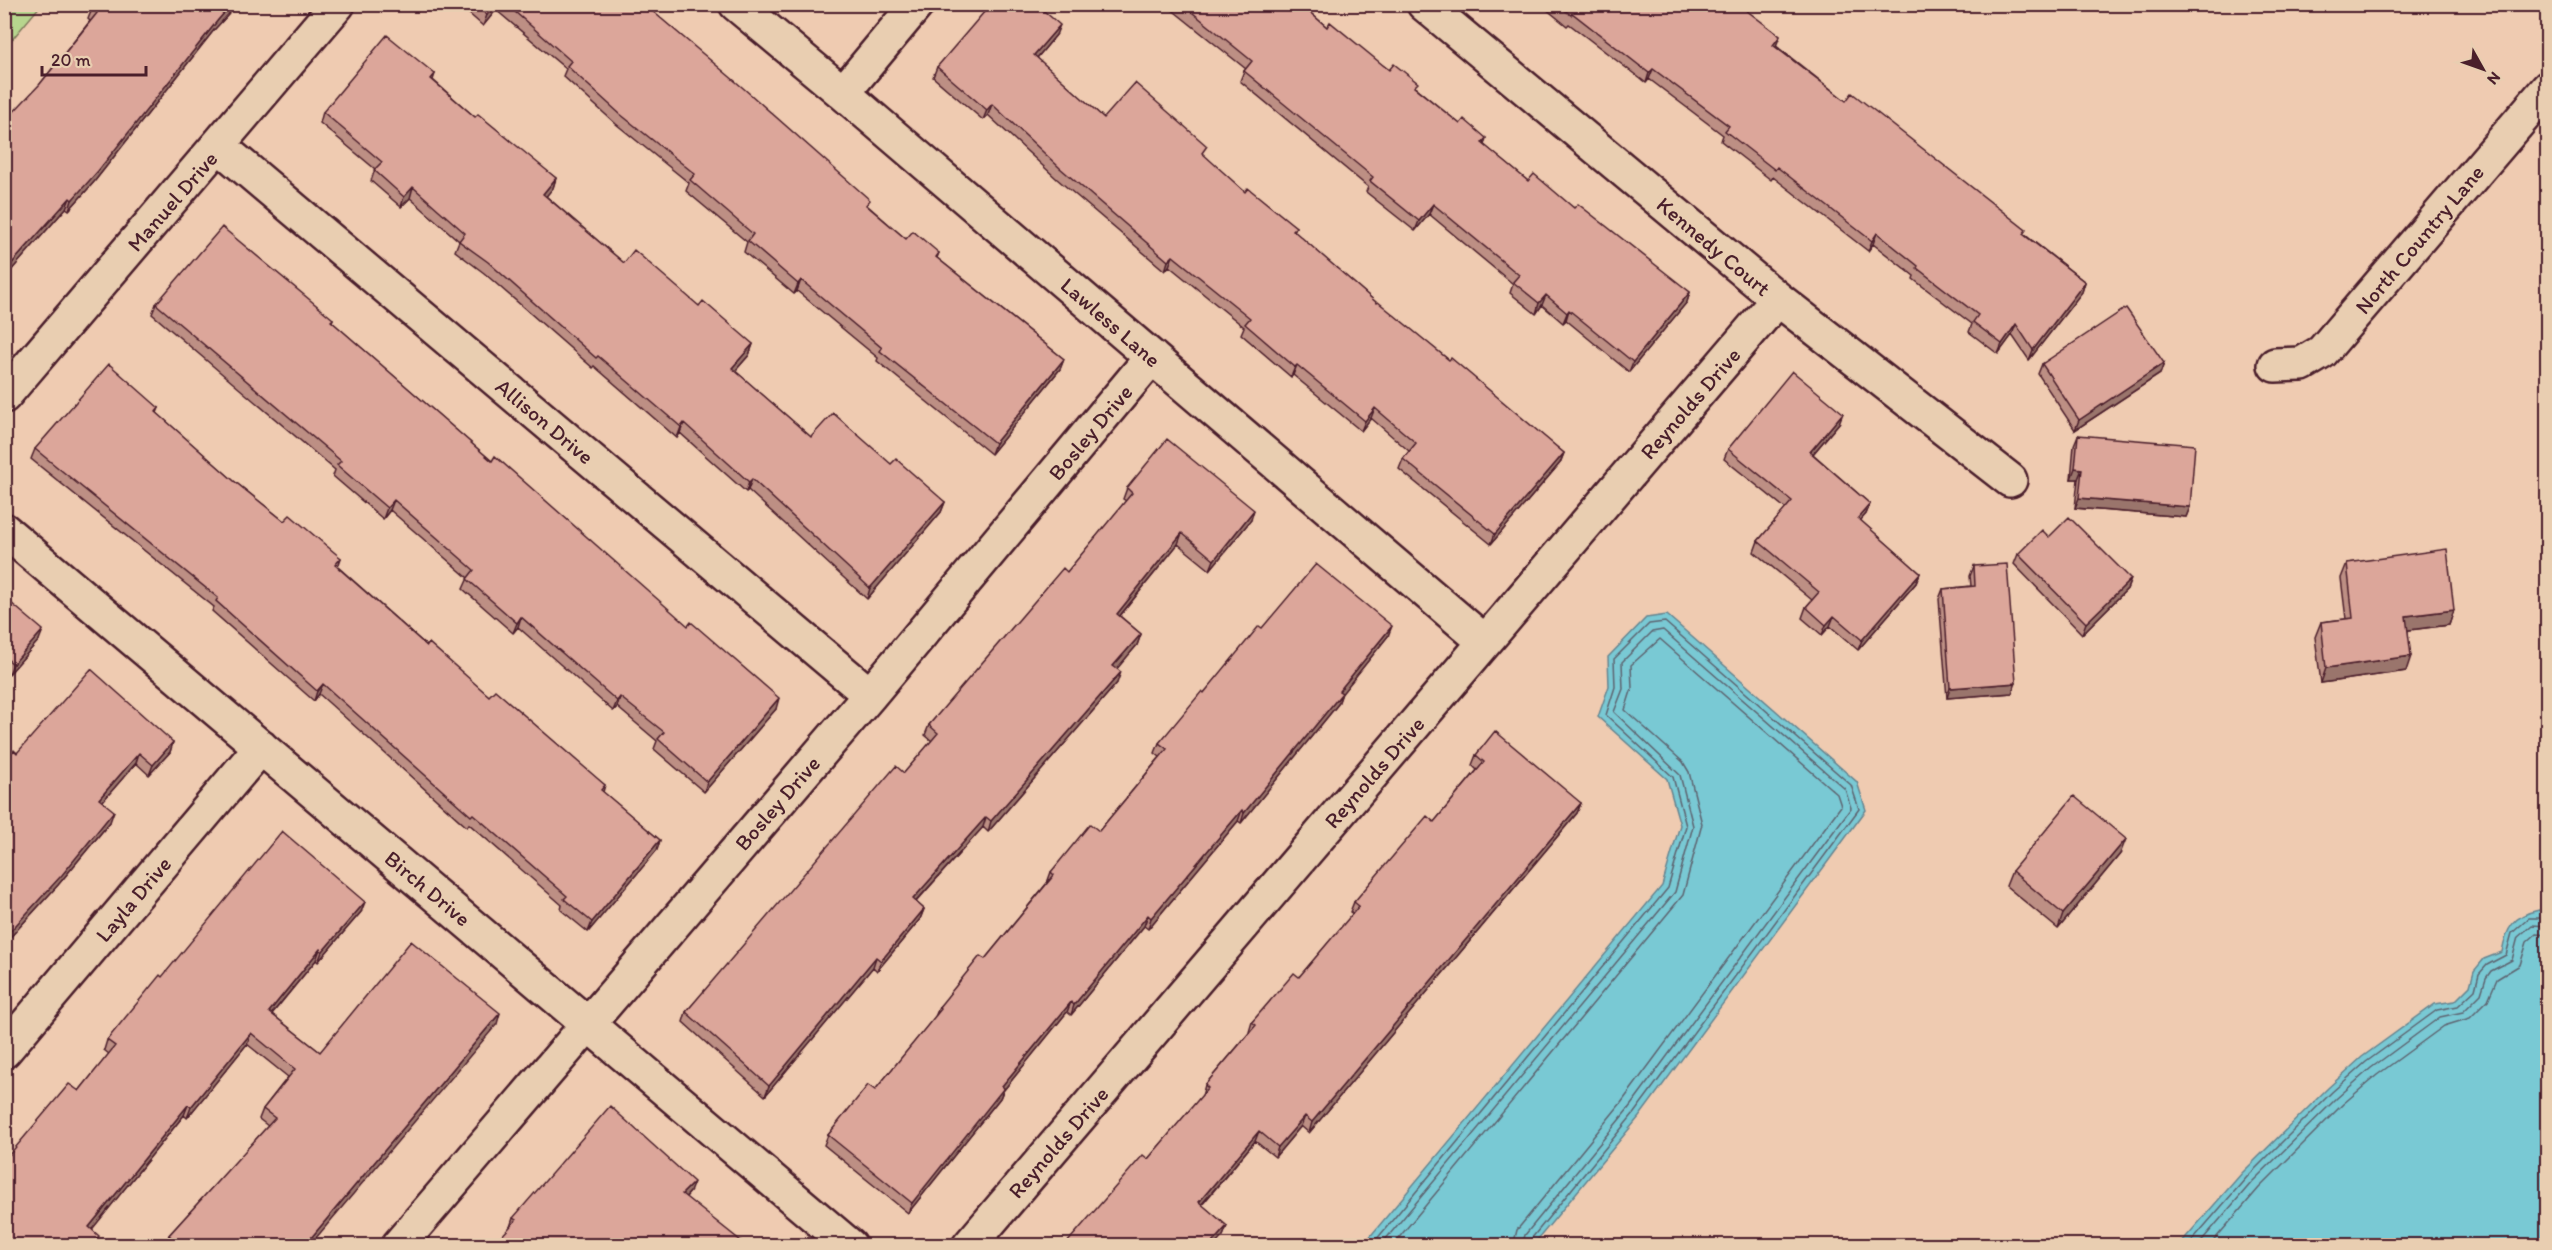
<svg xmlns="http://www.w3.org/2000/svg" width="2552" height="1250" viewBox="0 0 2552 1250" font-family="Itim,sans-serif">
	<style>
		.green { fill: #b7d58e; stroke: #807a5c; stroke-width: 1.5 }
		.water { fill: #79c9d4; stroke: #668590; stroke-width: 1.5 }
		.lines { fill: none; stroke-linecap: round; stroke-linejoin: round }
		.shore { stroke: #5d636f; stroke-width: 1.5 }
		.minor-casing { stroke: #4a1f2b; stroke-width: 38 }
		.minor { stroke: #e9ceb1; stroke-width: 33 }
		.wall { fill: #bd8f84; stroke: #4a1f2b; stroke-width: 1.5 }
		.shaded-wall { fill: #9a746c; stroke: #4a1f2b; stroke-width: 1.5 }
		.building { fill: #dca69a; stroke: #4a1f2b; stroke-width: 1.5 }
		.labels { text-anchor: middle; stroke-width: 4.5; stroke-linejoin: round; paint-order: stroke }
		.street-label { font-size: 22px; fill: #4a1f2b; stroke: #e9ceb1 }
	</style>
	<rect width="100%" height="100%" fill="#efcbb1"/>
	<filter id="ink" filterUnits="userSpaceOnUse"><feTurbulence type="fractalNoise" baseFrequency=".0167" numOctaves="2"/><feDisplacementMap in="SourceGraphic" scale="12" xChannelSelector="R" yChannelSelector="G"/><feConvolveMatrix kernelMatrix="1 2 1 2 8 2 1 2 1" color-interpolation-filters="sRGB"/></filter>
	<g filter="url(#ink)">
		<path class="green" d="M5,4L41,5L5,48L4,5Z"/>
		<path class="water" d="M1667,615L1857,782L1866,810L1639,1117L1533,1245H1363L1662,886L1680,825L1667,779L1598,717L1609,686L1608,657L1646,618Z
			M2539,910L2548,913L2547,1245H2179L2242,1173L2328,1088L2362,1057L2435,1004L2455,1001L2470,986L2474,971L2484,959L2502,952C2506,928 2514,915 2539,910Z"/>
		<g class="lines">
			<path class="shore" d="M1371,1246L1668,888L1686,826L1673,777L1606,715L1615,687L1614,659L1649,624L1665,622L1851,785L1859,809L1634,1113L1531,1239L1529,1246
				M1380,1246L1675,892L1693,826L1680,775L1614,712L1623,689L1622,662L1652,632L1663,630L1845,789L1851,808L1628,1109L1525,1235L1522,1246
				M1392,1246L1683,895L1702,824L1689,772L1683,762L1625,710L1632,688L1631,665L1660,639L1837,794L1841,806L1621,1103L1517,1230L1513,1246
				M2187,1246L2247,1177L2332,1092L2366,1062L2437,1010L2458,1006L2475,990L2479,974L2487,965L2506,955L2512,933L2529,918H2548
				M2197,1246L2252,1182L2337,1098L2371,1068L2440,1017L2463,1012L2481,994L2486,978L2491,971L2512,960L2518,937L2532,925L2548,926
				M2209,1246L2259,1188L2343,1104L2377,1075L2444,1026L2470,1018L2488,1000L2497,979L2520,965L2527,942L2536,934L2548,935"/>
			<g class="minor-casing">
				<path id="minor" d="M736,4L843,93L1485,642
					M1424,4L1778,299L2010,480
					M843,93L917,4
					M219,146L870,695
					M2275,365L2302,364L2322,352L2548,88
					M4,396L338,4
					M4,530L850,1246
					M4,1051L261,747
					M398,1246L870,695L1152,357
					M969,1246L1778,299"/>
			</g>
			<use href="#minor" class="minor"/>
		</g>
		<path class="wall" d="M96,4H238L214,30L94,182L69,210L66,208L8,274L5,284L40,84L90,21L88,19L92,9Z
			M458,4H644L868,206L906,239L939,253L937,258L1064,359L1060,369L991,454L877,361L878,358L797,291L794,294L744,252L747,242L686,191L689,183L616,124L563,76L566,69L496,10L483,26Z
			M1165,4H1300L1327,27L1416,88L1460,124L1486,138L1484,145L1528,181L1574,208L1690,292L1687,302L1629,372L1566,320L1563,323L1542,305L1536,314L1510,293L1513,284L1429,214L1415,231L1366,192L1368,187L1240,81L1244,71L1246,69Z
			M1540,4H1723L1846,101L2024,234L2085,282L2082,292L2029,360L2012,335L1998,354L1969,332L1972,324L1913,279L1914,276L1873,244L1868,251L1773,177L1771,180L1721,141L1723,135L1649,79L1646,83L1569,24L1567,26Z
			M1056,35L1037,58L1104,118L1204,156L1245,192L1296,227L1294,232L1377,303L1449,360L1564,453L1560,463L1491,544L1399,469L1403,459L1409,451L1371,418L1361,431L1293,375L1291,377L1241,334L1244,327L1169,266L1165,271L1057,179L988,115L983,120L933,77L937,67Z
			M435,74L433,80L475,117L556,178L553,188L546,196L624,263L699,306L753,344L749,355L735,371L811,437L891,464L945,502L941,512L867,599L748,490L746,492L680,433L677,438L594,366L593,368L484,273L455,251L459,241L410,198L401,207L371,181L375,169L320,123L323,112Z
			M156,304L333,319L332,322L776,709L704,792L654,749L657,741L617,707L613,711L518,627L513,633L463,589L468,578L390,510L383,519L333,476L335,470L152,314Z
			M2164,363L2160,374L2075,430L2038,374L2042,364Z
			M159,408L157,413L234,481L284,521L341,558L338,567L427,646L489,696L605,785L603,792L660,840L657,850L588,932L561,910L562,905L469,824L467,827L319,694L314,701L212,611L214,607L31,459L35,449Z
			M1839,423L1813,454L1870,504L1866,514L1860,520L1920,573L1916,583L1858,650L1830,626L1822,635L1802,618L1806,607L1812,600L1754,552L1758,541L1786,509L1724,459L1728,449Z
			M2078,435L2190,507L2186,517L2075,508L2078,479H2071L2074,445Z
			M1127,488L1251,520L1210,570L1178,544L1120,616L1141,634L1137,645L1116,669L1117,683L988,832L983,827L916,902L924,909L920,919L877,971L873,967L765,1096L683,1022L686,1012L904,773L932,741L925,735L929,725L1067,572L1126,501L1123,499Z
			M2018,554L2131,579L2127,589L2082,634L2014,564Z
			M2347,563L2454,610L2449,625L2408,630L2406,671L2321,683L2315,637L2321,622L2346,619L2341,578Z
			M1974,566L2012,693L1947,698L1939,599L1943,589L1971,586L1970,576Z
			M4,597L39,640L9,674L4,670Z
			M1262,628L1388,636L1342,693L1338,704L1241,823L1238,821L1148,929L1144,926L1071,1015L1067,1012L1003,1091L1000,1098L908,1213L824,1145L828,1135L875,1090L935,1017L939,1007L985,959L1047,883L1051,872L1099,831L1160,757L1155,753L1159,743Z
			M173,742L170,752L149,775L136,763L102,802L110,822L58,885L4,944V761Z
			M1476,755L1581,803L1577,813L1309,1133L1301,1126L1275,1157L1255,1141L1202,1205L1227,1226L1223,1236L1148,1159L1202,1096L1205,1085L1249,1033V1032L1252,1022L1299,977L1353,914L1350,912L1354,902L1434,822L1477,770L1472,765Z
			M2120,854L2058,929L2006,886L2012,871Z
			M361,912L318,962L316,960L272,1014L320,1052L497,1024L166,1243L169,1235L268,1126L259,1119L263,1109L288,1077L247,1044L187,1118L184,1115L91,1230L4,1245L79,1091L109,1054L104,1050L107,1040L162,977Z
			M690,1192L686,1197L510,1227L513,1218Z"/>
		<path class="shaded-wall" d="M232,4H238L214,30L94,182L69,210L72,200L218,20Z
			M496,4H498L496,10L483,26L487,15Z
			M1060,25L1056,35L1031,65L1034,55Z
			M1780,36L1776,46L1769,55L1773,45Z
			M1653,69L1649,79L1646,83L1649,73Z
			M992,104L988,115L983,120L987,110Z
			M556,178L553,188L540,204L543,194Z
			M413,187L410,198L401,207L404,197Z
			M70,198L66,208L8,274L5,284V271Z
			M1433,204L1429,214L1415,231L1419,221Z
			M1877,233L1873,244L1868,251L1872,241Z
			M1173,256L1169,266L1165,271L1168,261Z
			M801,280L797,291L794,294L798,284Z
			M2085,282L2082,292L2029,360L2033,350Z
			M1690,292L1687,302L1629,372L1633,362Z
			M1546,295L1542,305L1536,314L1539,303Z
			M1569,310L1566,320L1563,323L1567,313Z
			M2016,324L2012,335L1998,354L2002,344Z
			M753,344L749,355L729,378L732,368Z
			M1064,359L1060,369L991,454L995,443Z
			M2164,363L2160,374L2075,430L2079,420Z
			M1297,365L1293,375L1291,377L1295,367Z
			M1375,408L1371,418L1361,431L1365,421Z
			M1843,413L1839,423L1806,462L1810,452Z
			M684,423L680,433L677,438L681,427Z
			M1564,453L1560,463L1491,544L1495,534Z
			M2075,468L2082,469L2078,479H2071Z
			M752,479L748,490L746,492L749,482Z
			M2079,498L2190,507L2186,517L2075,508Z
			M394,500L390,510L383,519L387,508Z
			M945,502L941,512L867,599L870,588Z
			M1870,504L1866,514L1854,528L1858,518Z
			M1254,510L1251,520L1210,570L1214,560Z
			M1182,533L1178,544L1113,624L1117,614Z
			M1920,573L1916,583L1858,650L1862,640Z
			M2131,579L2127,589L2082,634L2086,623Z
			M2454,610L2449,625L2401,631L2406,616Z
			M1834,616L1830,626L1822,635L1826,625Z
			M521,617L518,627L513,633L517,623Z
			M1392,626L1388,636L1336,701L1339,691Z
			M43,630L39,640L9,674L13,664Z
			M1141,634L1137,645L1110,677L1113,666Z
			M2411,656L2406,671L2321,683L2326,668Z
			M1121,672L1117,683L988,832L991,821Z
			M2016,683L2012,693L1947,698L1950,688Z
			M323,684L319,694L314,701L317,691Z
			M1342,693L1338,704L1241,823L1244,813Z
			M620,697L617,707L613,711L617,701Z
			M779,698L776,709L704,792L707,782Z
			M173,742L170,752L149,775L153,765Z
			M139,753L136,763L95,810L99,799Z
			M1581,803L1577,813L1309,1133L1312,1122Z
			M1242,810L1238,821L1148,929L1151,918Z
			M114,811L110,822L58,885L4,944V938Z
			M986,817L983,827L909,909L913,899Z
			M2126,839L2120,854L2058,929L2063,914Z
			M660,840L657,850L588,932L592,922Z
			M365,902L361,912L318,962L322,952Z
			M924,909L920,919L877,971L881,961Z
			M1148,915L1144,926L1071,1015L1074,1005Z
			M320,949L316,960L265,1022L269,1012Z
			M876,957L873,967L765,1096L769,1086Z
			M1071,1002L1067,1012L1003,1091L1000,1098L908,1213L912,1203L1002,1086Z
			M500,1013L497,1024L310,1245H305Z
			M251,1033L247,1044L187,1118L191,1107Z
			M188,1105L184,1115L85,1238L89,1227Z
			M1305,1116L1301,1126L1275,1157L1278,1147Z
			M1259,1131L1255,1141L1195,1212L1199,1202Z
			M694,1182L690,1192L679,1204L682,1194Z
			M1227,1226L1223,1236L1215,1245H1210Z
			M99,1236L95,1245H91Z"/>
		<path class="building" d="M96,4H232L218,20L98,171L72,200L70,198L5,271L8,274L4,278V122L40,84L97,13L92,9Z
			M474,4H496L487,15Z
			M506,4H644L742,87L870,200L866,205L906,239L913,231L939,253L936,257L1064,359L995,443L880,351L882,348L801,280L798,284L748,241L753,234L690,180L695,174L620,114L567,66L571,61Z
			M991,4H1036L1060,25L1034,55L1104,118L1135,83L1207,146L1202,153L1245,192L1248,188L1296,227L1293,230L1377,303L1378,302L1449,360L1451,358L1564,453L1495,534L1403,459L1416,443L1375,408L1365,421L1297,365L1295,367L1245,324L1250,318L1173,256L1168,261L1060,168L992,104L987,110L937,67Z
			M1182,4H1300L1327,27L1330,22L1389,70L1394,64L1418,83L1414,87L1460,124L1464,119L1486,138L1482,143L1528,181L1534,174L1574,208L1578,204L1690,292L1633,362L1569,310L1567,313L1546,295L1539,303L1513,282L1519,275L1433,204L1419,221L1370,181L1373,177L1244,71L1252,61Z
			M1557,4H1723L1724,5L1725,4H1738L1780,36L1773,45L1846,101L1852,93L2026,230L2023,234L2085,282L2033,350L2016,324L2002,344L1973,322L1978,315L1917,268L1918,266L1877,233L1872,241L1777,167L1775,170L1725,131L1729,126L1653,69L1649,73L1572,13L1571,15Z
			M387,35L435,74L431,79L475,117L478,114L556,178L543,194L624,263L634,250L699,306L703,301L753,344L732,368L811,437L833,413L891,464L896,459L945,502L870,588L752,479L749,482L684,423L681,427L598,356L596,358L488,262L459,241L465,233L413,187L404,197L374,170L382,162L323,112Z
			M222,227L333,319L331,321L492,461L495,456L688,626L691,622L779,698L707,782L658,739L664,732L620,697L617,701L521,617L517,623L467,579L474,570L394,500L387,508L337,465L341,461L156,304Z
			M2126,308L2164,363L2079,420L2042,364Z
			M109,364L159,408L156,412L234,481L284,521L290,515L341,558L335,565L427,646L429,643L489,696L495,690L605,785L601,790L660,840L592,922L564,899L567,896L473,814L471,816L323,684L317,691L216,601L218,598L35,449Z
			M1792,371L1843,413L1810,452L1870,504L1858,518L1920,573L1862,640L1834,616L1826,625L1806,607L1819,592L1758,541L1792,501L1728,449Z
			M2078,435L2195,445L2190,507L2079,498L2082,469L2075,468Z
			M1167,439L1254,510L1214,560L1182,533L1117,614L1141,634L1113,666L1121,672L991,821L986,817L913,899L924,909L881,961L876,957L769,1086L686,1012L896,766L904,773L938,733L929,725L1063,568L1067,572L1132,493L1127,488Z
			M2069,517L2131,579L2086,623L2018,554L2042,530L2049,537Z
			M2447,549L2454,610L2406,616L2411,656L2326,668L2321,622L2353,618L2347,563Z
			M1316,564L1392,626L1339,691L1342,693L1244,813L1242,810L1151,918L1148,915L1074,1005L1071,1002L1002,1086L1004,1088L912,1203L828,1135L868,1085L875,1090L941,1009L939,1007L980,956L985,959L1054,875L1051,872L1090,824L1099,831L1167,749L1159,743L1202,691L1204,693L1259,626L1262,628Z
			M2007,564L2016,683L1950,688L1943,589L1975,586L1974,566Z
			M4,597L43,630L13,664L4,656Z
			M91,669L173,742L153,765L139,753L99,799L114,811L62,875L4,938V761L14,750L17,753Z
			M1495,731L1581,803L1312,1122L1305,1116L1278,1147L1259,1131L1199,1202L1227,1226L1210,1245H1065L1143,1155L1148,1159L1208,1088L1205,1085L1256,1025L1252,1022L1294,973L1299,977L1359,906L1354,902L1427,816L1434,822L1484,762L1476,755Z
			M2074,796L2126,839L2063,914L2012,871Z
			M282,831L365,902L322,952L320,949L269,1012L320,1052L411,941L500,1013L305,1245H164L171,1237L169,1235L275,1118L263,1109L295,1069L251,1033L191,1107L188,1105L89,1227L99,1236L91,1245H4V1161L69,1084L79,1091L115,1046L107,1040L160,975L162,977Z
			M610,1106L694,1182L682,1194L746,1245H494L516,1220L513,1218Z"/>
	</g>
	<g class="labels">
		<g class="street-label">
			<text transform="translate(172 201) rotate(-49)" y="8">Manuel Drive</text>
			<text transform="translate(2419 239) rotate(-50)" y="8">North Country Lane</text>
			<text transform="translate(1714 246) rotate(40)" y="8">Kennedy Court</text>
			<text transform="translate(1111 322) rotate(41)" y="8">Lawless Lane</text>
			<text transform="translate(1690 403) rotate(-49)" y="8">Reynolds Drive</text>
			<text transform="translate(545 421) rotate(40)" y="8">Allison Drive</text>
			<text transform="translate(1090 432) rotate(-50)" y="8">Bosley Drive</text>
			<text transform="translate(1374 772) rotate(-49)" y="8">Reynolds Drive</text>
			<text transform="translate(777 803) rotate(-49)" y="8">Bosley Drive</text>
			<text transform="translate(428 888) rotate(40)" y="8">Birch Drive</text>
			<text transform="translate(133 899) rotate(-50)" y="8">Layla Drive</text>
			<text transform="translate(1058 1142) rotate(-49)" y="8">Reynolds Drive</text>
		</g>
	</g>
	<rect width="2552" height="1250" fill="none" stroke="#e9ceb1" stroke-width="24"/>
	<rect x="12" y="12" width="2528" height="1226" fill="none" stroke="#4a1f2b" stroke-width="2" filter="url(#ink)"/>
	<g transform="translate(2483 69) rotate(130)" stroke="#e9ceb1" stroke-width="4.5" paint-order="stroke">
	<path d="M0-4.5L10 22L0 15L-10 22Z" fill="#4a1f2b"/>
	<text y="-9" font-size="16" font-weight="bold" text-anchor="middle" fill="#4a1f2b">N</text>
	</g>
	<path d="M42 66v9h104v-9" fill="none" stroke="#4a1f2b" stroke-width="3"/>
	<text x="51" y="66" font-size="18" fill="#4a1f2b" stroke="#e9ceb1" stroke-width="4.5" paint-order="stroke">20 m</text>
</svg>
